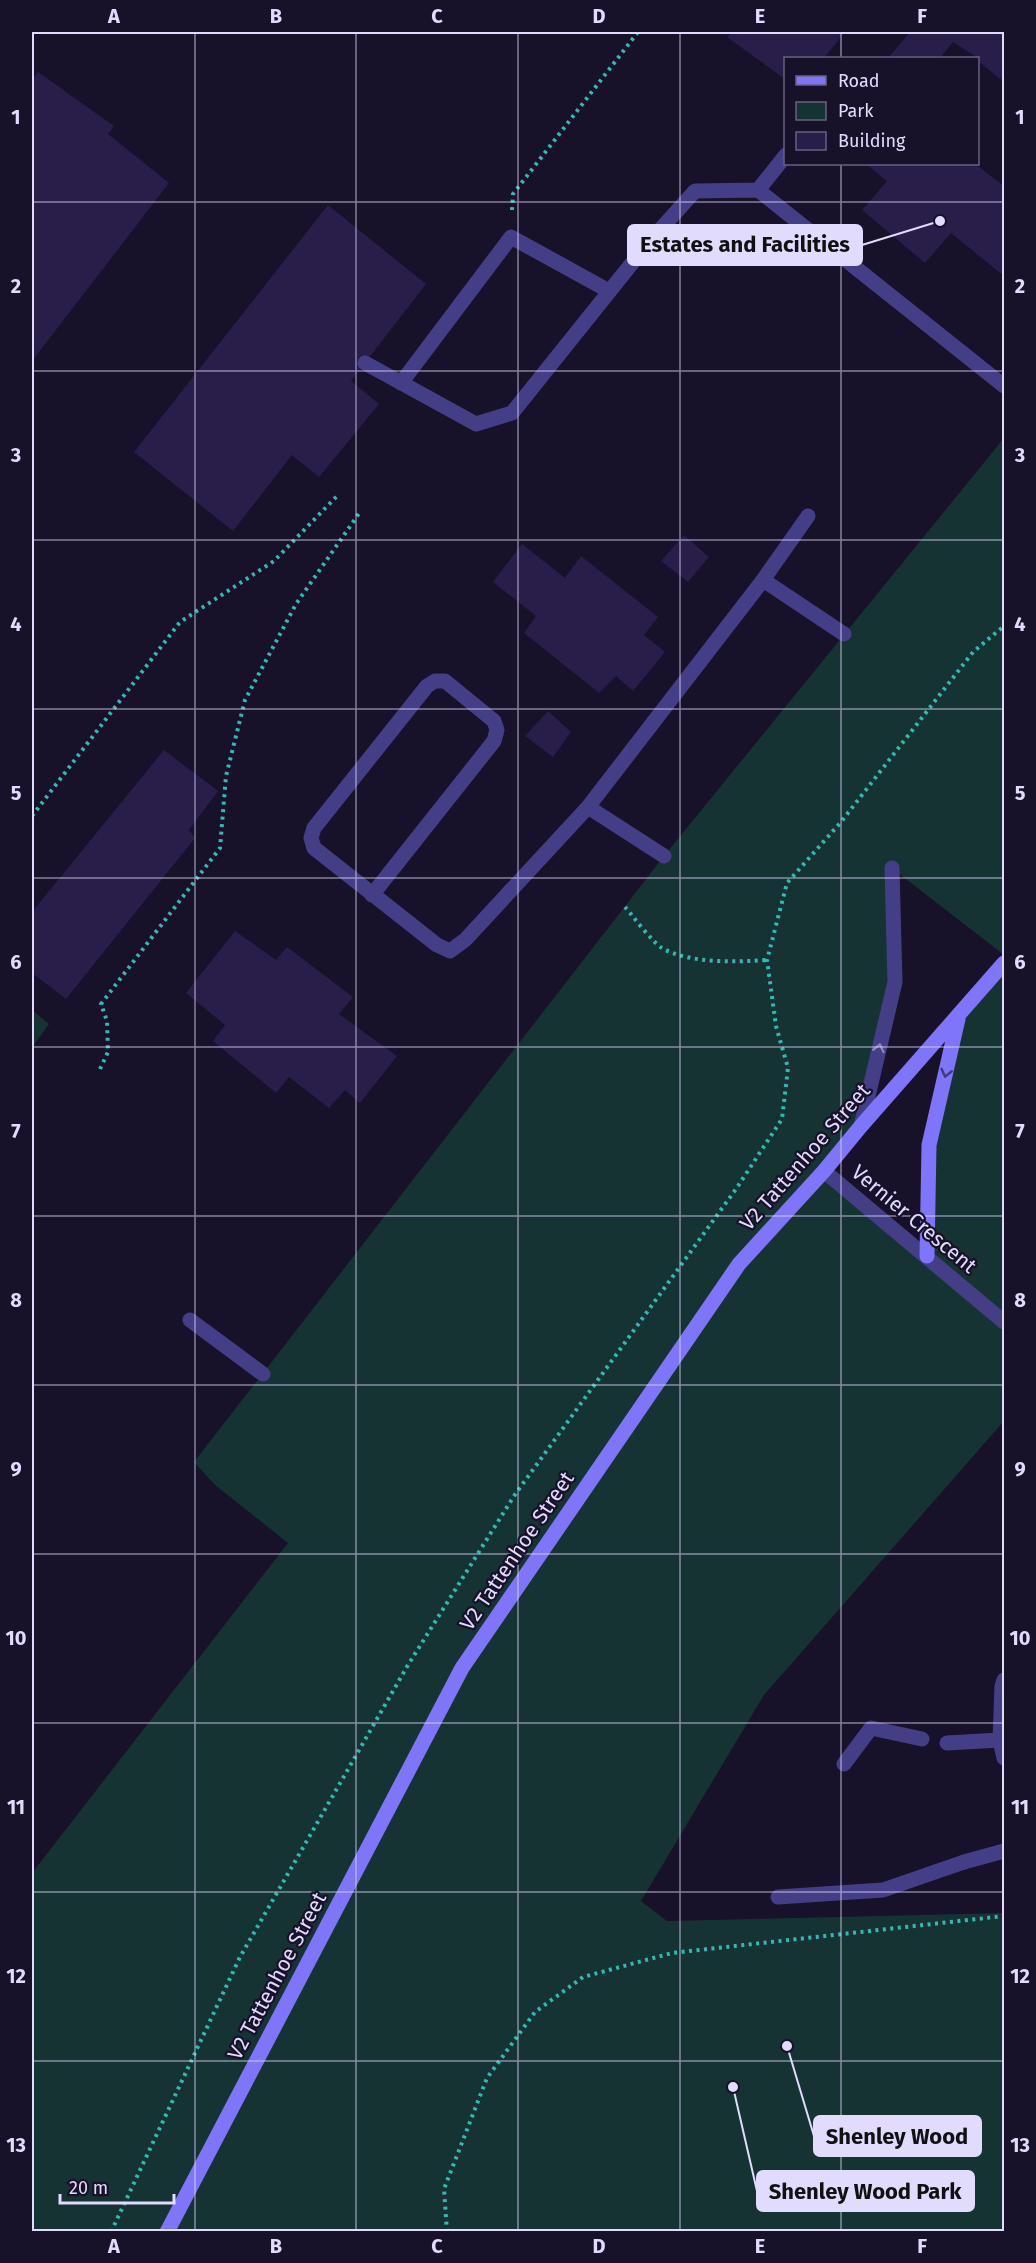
<svg xmlns="http://www.w3.org/2000/svg" width="1036" height="2263" viewBox="0 0 1036 2263" font-family="'Fira Sans',sans-serif">
	<style>
		.green { fill: #153333 }
		.building { fill: #291e4a }
		.lines { fill: none; stroke-linecap: round; stroke-linejoin: round }
		.path { stroke: #34b8b7; stroke-width: 4; stroke-dasharray: 3 4.5; stroke-linecap: butt }
		.lane { stroke: #443e87; stroke-width: 15 }
		.street { stroke: #443e87; stroke-width: 15 }
		.secondary { stroke: #7f75fb; stroke-width: 15 }
		.oneway { stroke: #8b85bd }
		.oneway2 { stroke: #41397d }
		.grid { fill: none; stroke: #e1dbfe; stroke-width: 1.5; stroke-opacity: 0.55 }
		.labels { text-anchor: middle; stroke-width: 4.5; stroke-linejoin: round; paint-order: stroke }
		.street-label { font-size: 21px; fill: #e1dbfe; stroke: #171129 }
		.leader { fill: none; stroke: #e1dbfe; stroke-width: 2 }
		.callout-dot { fill: #e1dbfe; stroke: #171129; stroke-width: 2 }
		.callout { fill: #e1dbfe; stroke: #e1dbfe; stroke-width: 2 }
		.callout-label { font-size: 22px; text-anchor: middle; font-weight: bold; fill: #111 }
		.neatline { fill: none; stroke: #e1dbfe; stroke-width: 2 }
		.grid-label { font-size: 20px; text-anchor: middle; font-weight: bold; fill: #e1dbfe }
	</style>
	<rect width="100%" height="100%" fill="#171129"/>
	<path class="green" d="M1004,438V955L893,869L895,982L861,1126L824,1171L927,1255L929,1145L959,1016L1004,963V1421L764,1695L641,1901L667,1921L1004,1913V2231H32V1873L288,1543L215,1485L194,1462L664,856Z
		M32,1010L49,1024L32,1048Z"/>
	<path class="building" d="M732,32H845L824,58H786V80L727,37Z
		M910,32H1004V82L978,61V58L953,42L940,58H888Z
		M38,72L114,126L108,134L169,183L32,361V80Z
		M866,164H975L1004,186V276L951,233L925,263L862,210L887,181Z
		M328,205L426,284L351,381L379,404L319,477L292,455L233,531L134,452Z
		M684,535L709,557L688,582L661,561Z
		M522,544L565,578L581,556L658,617L644,635L665,652L633,691L616,676L599,693L524,633L536,616L493,582Z
		M548,711L571,732L553,757L525,736Z
		M164,750L218,791L189,830L195,838L66,999L32,973V912Z
		M235,931L276,960L287,947L353,997L339,1014L397,1056L360,1103L345,1090L329,1108L289,1077L276,1093L213,1041L225,1025L186,993Z"/>
	<g class="lines">
		<path class="path" d="M512,210L513,194L638,32
			M32,816L180,622L274,561L339,494
			M625,907C633,916 652,942 662,948C691,964 735,962 767,960
			M100,1069L108,1052L107,1021L101,1004L220,848L226,776L245,700L296,604L360,512
			M111,2232L240,1957L408,1665L514,1496L736,1189L782,1119L788,1068L776,1026L767,960L787,883L841,822L973,652L1004,626
			M447,2232L444,2189L487,2078L535,2012L583,1977L672,1953L1004,1916"/>
		<path class="lane" d="M758,190L786,155
			M365,363L476,424L512,413L649,242L695,191L758,190L1004,386
			M401,383L511,237L609,291
			M763,580L844,634
			M588,807L664,856
			M372,895L494,741L497,730L494,721L445,681H435L427,686L314,828L311,838L314,848L437,945L450,951L465,940L588,807L763,580L808,516
			M190,1320L263,1374
			M947,1743L1000,1740
			M844,1764L871,1728L922,1739
			M778,1897L883,1890L964,1862"/>
		<path class="street" d="M861,1126L895,982L892,868
			M824,1171L1004,1322
			M1004,1680L1002,1686L1000,1740L1004,1758
			M964,1862L1004,1851"/>
		<path class="secondary" d="M927,1256L929,1145L958,1019
			M167,2232L462,1668L739,1264L824,1171L861,1126L1004,963"/>
	</g>
	<defs><path id="oneway-chevron" d="M-2-3.5L2.5 0L-2 3.5" fill="none" stroke-width="1.6" stroke-linecap="round" stroke-linejoin="round" transform="scale(1.5)"/></defs>
	<use class="oneway" href="#oneway-chevron" transform="translate(879 1048) rotate(-77)"/>
	<use class="oneway2" href="#oneway-chevron" transform="translate(946 1073) rotate(103)"/>
	<path class="grid" d="M195,32V2232M356,32V2232M518,32V2232M680,32V2232M841,32V58M841,164V2232M32,202H1004M32,371H1004M32,540H1004M32,709H1004M32,878H1004M32,1047H1004M32,1216H1004M32,1385H1004M32,1554H1004M32,1723H1004M32,1892H1004M32,2061H1004"/>
	<g class="labels">
		<g class="street-label">
			<text transform="translate(805 1157) rotate(-49)" y="7">V2 Tattenhoe Street</text>
			<text transform="translate(914 1219) rotate(40)" y="7">Vernier Crescent</text>
			<text transform="translate(517 1551) rotate(-56)" y="7">V2 Tattenhoe Street</text>
			<text transform="translate(277 1976) rotate(-62)" y="7">V2 Tattenhoe Street</text>
		</g>
	</g>
	<path class="leader" d="M940 221L862 245M787 2046L814 2136M733 2087L757 2191"/>
	<g class="callout-dot">
		<circle cx="940" cy="221" r="6"/>
		<circle cx="787" cy="2046" r="6"/>
		<circle cx="733" cy="2087" r="6"/>
	</g>
	<g class="callout">
		<rect x="628" y="225" width="234" height="40" rx="6"/>
		<rect x="814" y="2116" width="167" height="40" rx="6"/>
		<rect x="757" y="2171" width="217" height="40" rx="6"/>
	</g>
	<g class="callout-label">
		<text x="745" y="252">Estates and Facilities</text>
		<text x="897" y="2144">Shenley Wood</text>
		<text x="865" y="2199">Shenley Wood Park</text>
	</g>
	<rect width="1036" height="2263" fill="none" stroke="#171129" stroke-width="66"/>
	<rect x="784" y="57" width="195" height="108" fill="#171129" stroke="#68627e" stroke-width="1.5"/>
	<rect x="796" y="76" width="30" height="9" fill="#7f75fb" stroke="#68627e" stroke-width="1.5"/>
	<text x="838" y="87" font-size="18" fill="#e1dbfe">Road</text>
	<rect x="796" y="102" width="30" height="18" fill="#153333" stroke="#68627e" stroke-width="1.5"/>
	<text x="838" y="117" font-size="18" fill="#e1dbfe">Park</text>
	<rect x="796" y="132" width="30" height="18" fill="#291e4a" stroke="#68627e" stroke-width="1.5"/>
	<text x="838" y="147" font-size="18" fill="#e1dbfe">Building</text>
	<path d="M60 2194v9h114v-9" fill="none" stroke="#e1dbfe" stroke-width="3"/>
	<text x="69" y="2194" font-size="18" fill="#e1dbfe" stroke="#171129" stroke-width="4.5" paint-order="stroke">20 m</text>
	<rect x="33" y="33" width="970" height="2197" class="neatline"/>
	<g class="grid-label">
		<text x="114" y="23">A</text>
		<text x="276" y="23">B</text>
		<text x="437" y="23">C</text>
		<text x="599" y="23">D</text>
		<text x="760" y="23">E</text>
		<text x="922" y="23">F</text>
		<text x="16" y="124">1</text>
		<text x="1020" y="124">1</text>
		<text x="16" y="293">2</text>
		<text x="1020" y="293">2</text>
		<text x="16" y="462">3</text>
		<text x="1020" y="462">3</text>
		<text x="16" y="631">4</text>
		<text x="1020" y="631">4</text>
		<text x="16" y="800">5</text>
		<text x="1020" y="800">5</text>
		<text x="16" y="969">6</text>
		<text x="1020" y="969">6</text>
		<text x="16" y="1138">7</text>
		<text x="1020" y="1138">7</text>
		<text x="16" y="1307">8</text>
		<text x="1020" y="1307">8</text>
		<text x="16" y="1476">9</text>
		<text x="1020" y="1476">9</text>
		<text x="16" y="1645">10</text>
		<text x="1020" y="1645">10</text>
		<text x="16" y="1814">11</text>
		<text x="1020" y="1814">11</text>
		<text x="16" y="1983">12</text>
		<text x="1020" y="1983">12</text>
		<text x="16" y="2152">13</text>
		<text x="1020" y="2152">13</text>
		<text x="114" y="2253">A</text>
		<text x="276" y="2253">B</text>
		<text x="437" y="2253">C</text>
		<text x="599" y="2253">D</text>
		<text x="760" y="2253">E</text>
		<text x="922" y="2253">F</text>
	</g>
</svg>
